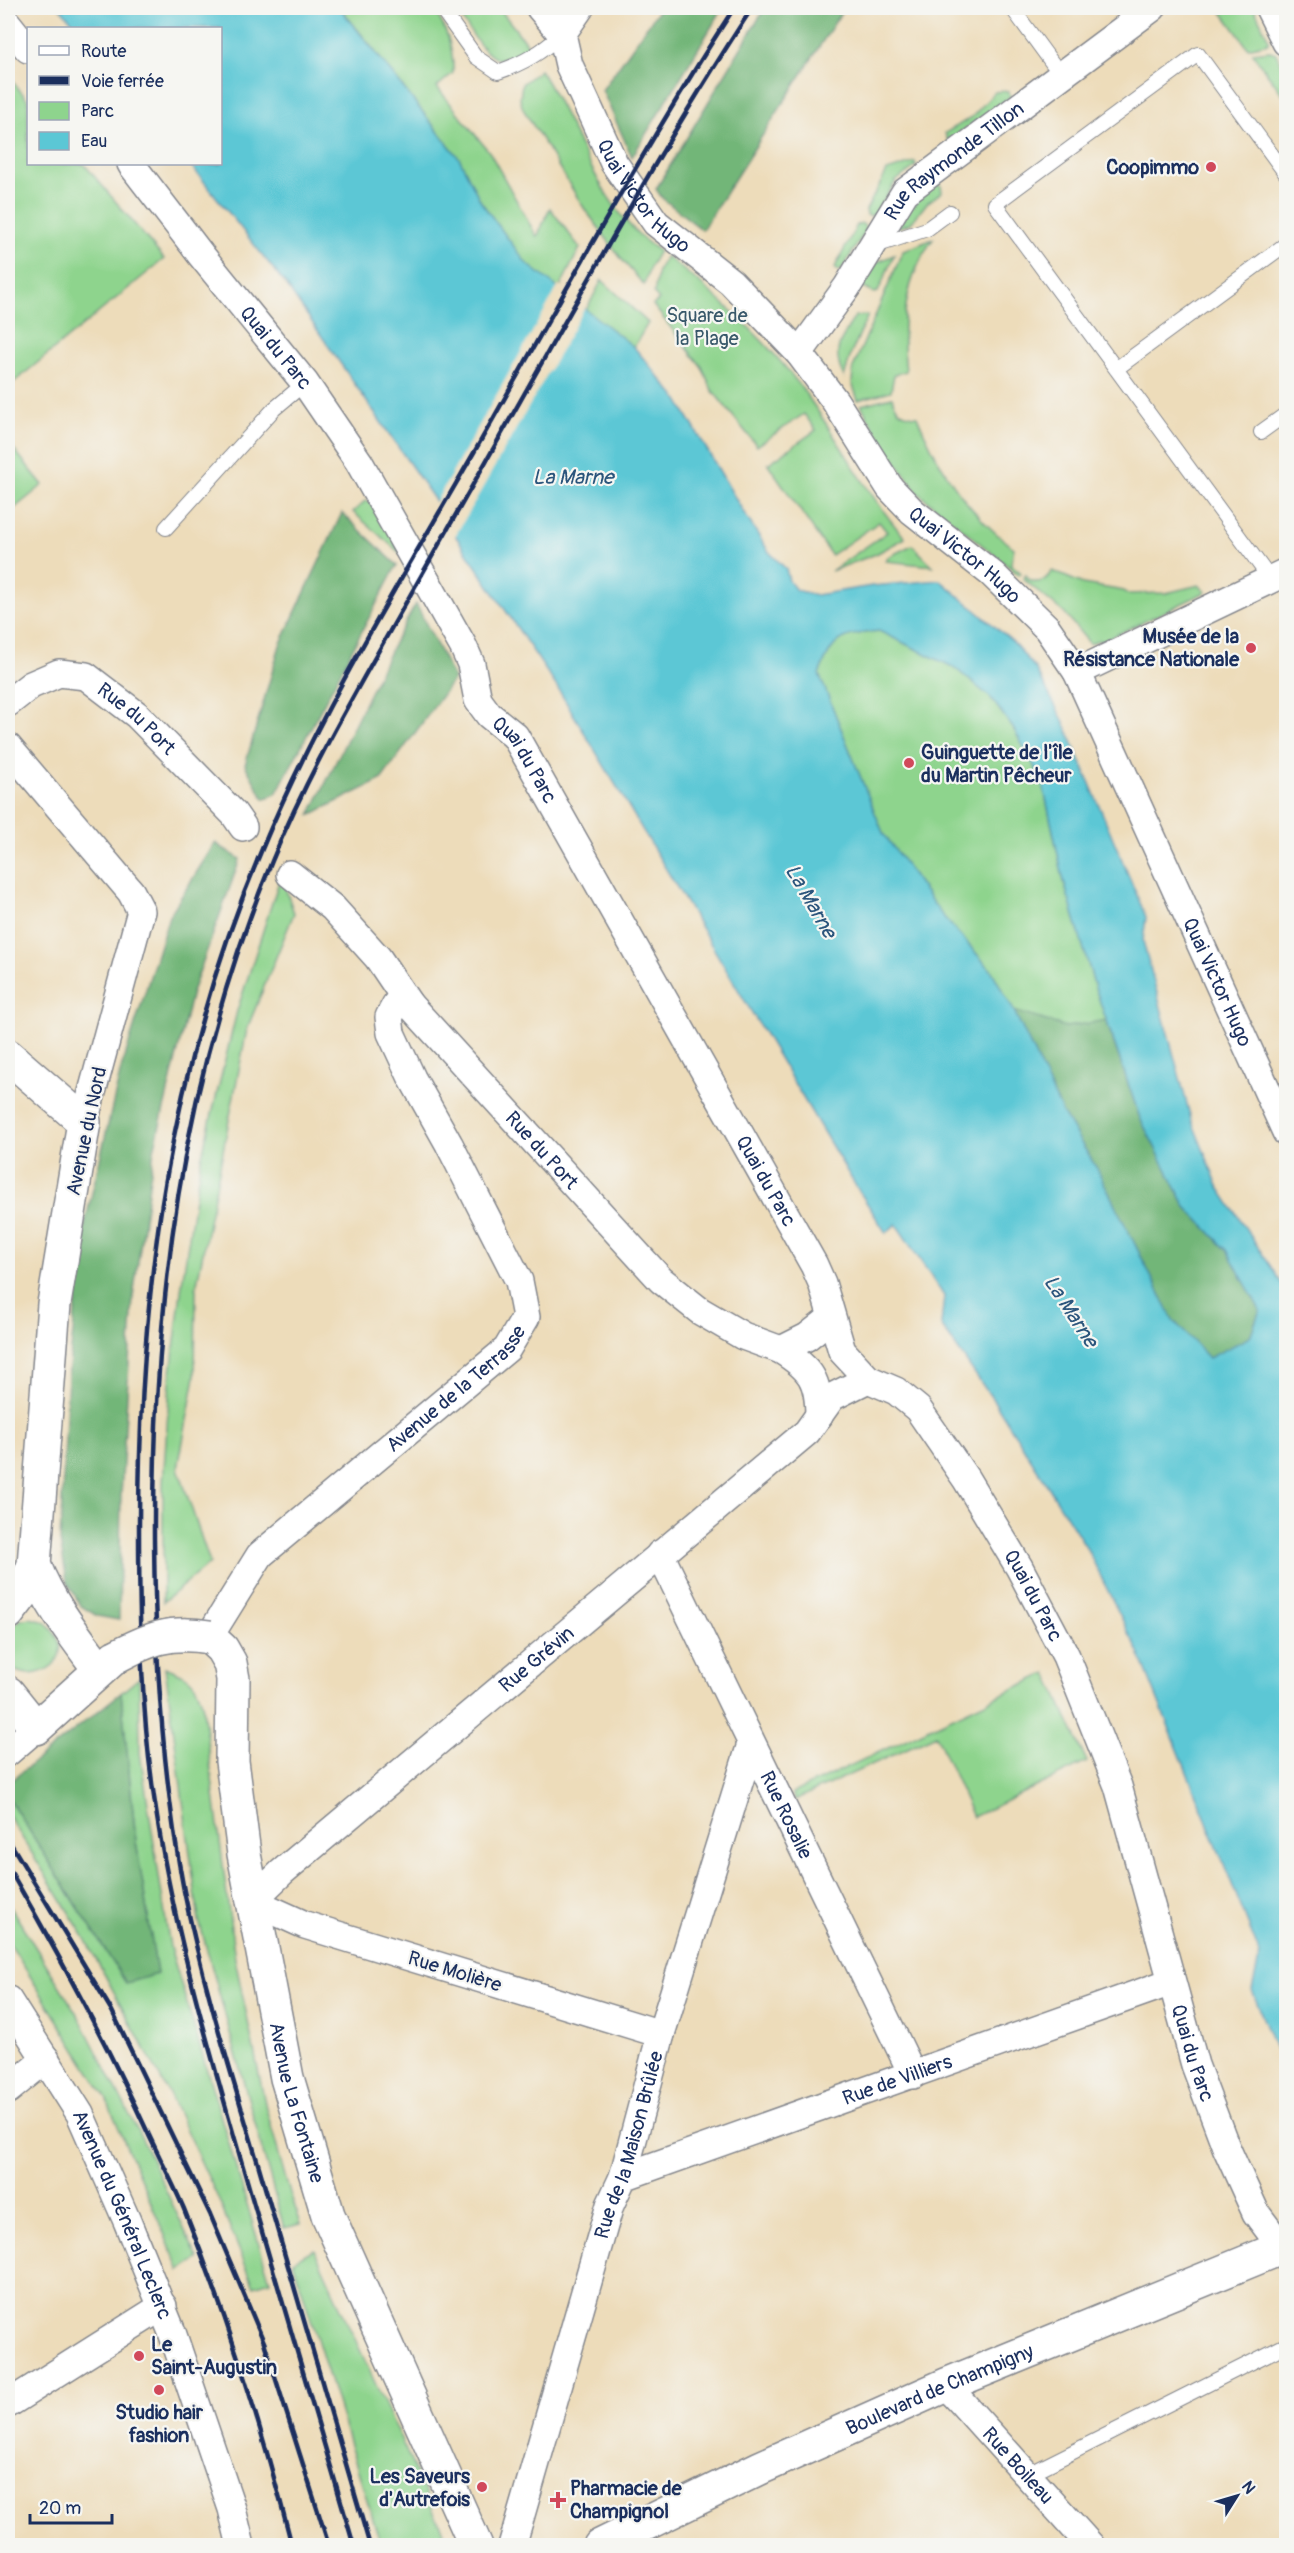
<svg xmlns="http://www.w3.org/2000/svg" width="1294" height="2553" viewBox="0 0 1294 2553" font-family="Pangolin,sans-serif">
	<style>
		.green { fill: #8ed48d; stroke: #548276; stroke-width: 1.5 }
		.forest { fill: #72b678; stroke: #46726b; stroke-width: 1.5 }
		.water { fill: #5bc7d5; stroke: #3b7b9a; stroke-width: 1.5; fill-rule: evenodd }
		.pier { fill: #eddcba }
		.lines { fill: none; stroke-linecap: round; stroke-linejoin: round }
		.service-casing { stroke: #84868c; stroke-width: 16 }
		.minor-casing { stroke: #84868c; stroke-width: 30 }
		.tertiary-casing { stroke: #84868c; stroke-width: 36 }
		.secondary-casing { stroke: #84868c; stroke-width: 36 }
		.service { stroke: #fff; stroke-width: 14 }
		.minor { stroke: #fff; stroke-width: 27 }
		.tertiary { stroke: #fff; stroke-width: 33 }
		.secondary { stroke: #fff; stroke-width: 33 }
		.rail { stroke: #1b2f5e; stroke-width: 4.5 }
		.tertiary-bridge-casing { stroke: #84868c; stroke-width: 36; stroke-linecap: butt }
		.tertiary-bridge { stroke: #fff; stroke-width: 33 }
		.poi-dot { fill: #d1495b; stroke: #f6f6f2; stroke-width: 2 }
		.labels { text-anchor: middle; stroke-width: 4.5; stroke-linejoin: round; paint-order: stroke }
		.street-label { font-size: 20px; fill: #1b2f5e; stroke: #f6f6f2 }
		.poi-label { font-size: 20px; font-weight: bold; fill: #1b2f5e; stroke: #f6f6f2; text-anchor: end }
		.park-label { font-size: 20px; fill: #38586a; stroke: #f6f6f2 }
		.water-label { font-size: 21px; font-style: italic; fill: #2b557c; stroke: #f6f6f2 }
	</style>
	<rect width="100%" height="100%" fill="#f6f6f2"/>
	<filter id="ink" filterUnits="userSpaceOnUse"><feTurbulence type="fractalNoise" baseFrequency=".0167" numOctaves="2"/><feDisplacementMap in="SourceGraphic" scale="12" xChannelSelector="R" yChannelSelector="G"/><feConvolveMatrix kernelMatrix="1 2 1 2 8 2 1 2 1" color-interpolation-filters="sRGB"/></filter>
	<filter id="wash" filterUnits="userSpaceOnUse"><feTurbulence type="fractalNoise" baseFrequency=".008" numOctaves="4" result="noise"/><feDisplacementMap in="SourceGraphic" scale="24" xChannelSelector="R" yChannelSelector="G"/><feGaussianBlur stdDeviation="1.35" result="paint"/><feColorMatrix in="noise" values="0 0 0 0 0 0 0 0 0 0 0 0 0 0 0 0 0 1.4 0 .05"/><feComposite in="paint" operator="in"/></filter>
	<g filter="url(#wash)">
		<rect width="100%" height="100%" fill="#eddcba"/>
		<path class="green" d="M345,8H433C446,27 454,48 453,73L437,87L490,153L537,237L550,208L580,248L559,289L526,263L481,202L459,158L343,11Z
			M455,8H499L530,48C521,52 509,60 498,59C484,57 463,19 455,8Z
			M1219,8H1254L1269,40L1268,43L1248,48Z
			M1270,51L1276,53L1286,77V99L1252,53Z
			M540,70C579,130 597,208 659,251L650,267L644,285L623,261L584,208L523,109L520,99L522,84Z
			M11,80L28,100V164H84L164,259L8,387V83Z
			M1002,91L1008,92L1011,96L948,141L945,133L972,117L995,92Z
			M915,162L916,166L896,181L875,214L870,216L867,215L866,210L887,171Z
			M937,184L941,186L942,192L927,203L911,223L897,228L915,200Z
			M861,223L864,225L866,230L841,271L836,270L835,267L857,225Z
			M933,239C905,279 900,322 906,371L894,375L891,391L858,400L852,383L853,368L903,251Z
			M894,255L878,292L874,293L862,287L877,262Z
			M666,256C716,295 763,336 801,387C837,436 865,492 905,538L876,554L831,571L887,532L879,522L831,555L768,464L816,430L804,414L757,446L712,390L702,367L653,305L659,300L654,294L658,270Z
			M602,280L648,323L634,347L586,310Z
			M868,315L851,354L844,377C830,350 842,339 855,316Z
			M892,397C896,411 902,415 917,416C938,468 968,514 1014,548L1011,564L1021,573L1019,575L918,493L881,441L861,405Z
			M8,442L43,485L10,512L8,509Z
			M365,501L374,502L402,555L353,512Z
			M912,545L933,566L885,561L888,557Z
			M1052,571L1083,584L1124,591L1127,594L1166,593L1199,585L1206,592L1101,642L1099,640L1090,644L1064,613L1023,579L1026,575L1028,579C1039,586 1046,580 1052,571Z
			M880,631L955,668L991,698L1013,728L1042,780L1064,882L1095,987L1140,1118L1014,1011L991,970L941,914L883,833L819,674C834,637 841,635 880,631Z
			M281,875L294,913L247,1029L196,1288L195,1377L178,1468L210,1563L163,1602V1483L170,1382L182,1283L201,1159L237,1011Z
			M30,1618L46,1622C50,1628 57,1635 59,1642C68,1670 23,1685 8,1664V1630L20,1620Z
			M165,1667C191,1677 197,1680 203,1708L235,1959L266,2108L288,2187L301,2224L284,2228L199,1921Z
			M1047,1673L1087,1762L973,1817L936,1735L795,1800L792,1793Z
			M139,1678L140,1753L170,1947L270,2281L254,2286L217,2196L168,2092L83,1935L8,1815V1797L126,1982L157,1974L136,1842L121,1693Z
			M8,1903L79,2017L142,2139L198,2259L180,2271L106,2098L8,1941Z
			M314,2249L449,2545H381L293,2261Z"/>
		<path class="forest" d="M660,8H723L632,157L602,90Z
			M765,8H844L702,230L662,198L656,189Z
			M342,513L397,565L276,794L264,799L245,765L280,645Z
			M416,604L454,679L381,780L310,815L396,639Z
			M215,843L240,859L192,992L154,1150L133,1297L121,1495L119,1620L97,1616L81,1606L67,1582L60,1541L68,1377L85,1223L121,1069L169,916Z
			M1014,1011L1066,1027L1106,1020L1140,1118L1186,1207L1227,1250L1260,1310L1250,1337L1208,1359L1173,1320L1096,1167L1063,1114Z
			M121,1693L136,1842L157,1974L126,1983L8,1797V1783Z"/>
		<path class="water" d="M60,8H340L459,158L481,202L526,263L634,347L678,400L744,513L769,552L786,569L789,581L796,590L816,595L872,586L940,580L1013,642L1035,668L1064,722L1146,917L1143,941L1191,1119L1218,1186L1286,1290V2077L1252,1990L1260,1954L1140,1655L1085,1545L996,1404L941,1325L944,1296L896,1224L886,1233L854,1183L557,687L455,535L434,499L287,286L190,164H220V28H78ZM879,631L955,668L991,698L1013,728L1042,780L1064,882L1095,987L1140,1118L1186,1207L1227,1250L1260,1310L1250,1337L1209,1358L1173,1320L1096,1167L1063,1114L1014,1011L991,970L941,914L883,833L819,674C834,637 841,635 879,631Z"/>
		<path class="pier" d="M559,285L586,306L454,538L434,505Z"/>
	</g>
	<g filter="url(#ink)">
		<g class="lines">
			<g class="service-casing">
				<path id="service" d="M441,8L476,57L498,72C524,63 542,52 562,34
					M1012,8L1061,75
					M875,246L927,229L950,212
					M1116,369L1286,244
					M1261,432L1286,414
					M166,528L274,409L305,383
					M1271,580L995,204L1198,54L1286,174
					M1027,2475L1286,2345"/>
			</g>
			<g class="minor-casing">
				<g id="minor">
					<path id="s1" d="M540,8L562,34L569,65L614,163L656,223L731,282L799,353L835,401L890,488L912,511L992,574L1047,628L1077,672L1286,1132"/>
					<path d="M1269,8L1286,42"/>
					<path d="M8,24L28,49"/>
					<path d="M562,34L580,8"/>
					<path id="s2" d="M131,164L201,255L305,383L359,462L463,646L471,664L478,700L489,715L515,736L814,1265L822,1283L842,1351L868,1379L896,1391L918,1409L966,1479L1019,1567L1066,1656L1118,1786L1195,2065L1226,2147L1256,2213L1286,2253"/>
					<path id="s3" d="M799,353L847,287L905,192L1152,8"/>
					<path d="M1077,672L1286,572"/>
					<path id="s4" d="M8,703L31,685L59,673L86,676L137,715L234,814L243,827"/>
					<path d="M8,747L131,892L141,911L84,1122"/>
					<path id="s5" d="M290,874L333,908L378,958L409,1004L661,1280L700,1311L743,1336L781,1350L807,1337L831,1318"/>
					<path d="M781,1350C811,1369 819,1380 819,1416"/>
					<path id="s6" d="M660,1554L913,2075"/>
					<path id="s7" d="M209,1637L260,1555L507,1349L526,1317L519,1281L449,1144L412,1078L391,1033L389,1017L396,1004H409"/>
					<path d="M8,1752L36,1728"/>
					<path id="s8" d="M8,2000L80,2114L127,2221L172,2332L232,2509L241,2546"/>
					<path id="s9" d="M661,2034L305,1925L252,1901L282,1872L807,1432L832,1397L868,1379"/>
					<path d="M8,2090L46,2059"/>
					<path id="s10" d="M623,2177L1171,1982"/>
					<path id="s11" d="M946,2385L1091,2546"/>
					<path d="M8,2404L163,2306"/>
					<path id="s12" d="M512,2546L610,2205L623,2177L661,2034L751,1744"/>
				</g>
			</g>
			<g class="tertiary-casing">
				<g id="tertiary">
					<path d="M8,1056L84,1122L54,1304L34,1565L21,1596L8,1613"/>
					<path d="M34,1565C50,1605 75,1636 100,1670"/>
					<path id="s13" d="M209,1637L222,1649L230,1663L233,1679L232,1761L244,1854L287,2078L328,2215L476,2546"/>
					<path d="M8,1693L36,1728L115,1657"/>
				</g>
			</g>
			<g class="secondary-casing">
				<g id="secondary">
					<path id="s14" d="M600,2546L760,2468L946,2385L1286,2246"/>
				</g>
			</g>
			<use href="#service" class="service"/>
			<use href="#minor" class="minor"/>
			<use href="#tertiary" class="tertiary"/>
			<use href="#secondary" class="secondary"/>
			<path class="rail" d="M8,1839L112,2011L210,2214L264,2342L329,2546
				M8,1867C58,1953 105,2040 147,2131C159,2157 173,2183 184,2209C228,2318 263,2431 292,2546
				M354,2546C317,2420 280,2294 243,2167C208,2045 172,1924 154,1797C141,1708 139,1616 139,1526C139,1289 169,1069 262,849C321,707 404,575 480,442C563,296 643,148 734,8
				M370,2546C333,2419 296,2293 259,2167C232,2076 203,1985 184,1891C162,1775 155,1657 154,1539C153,1303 181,1081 272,861C303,785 343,714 383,643C421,576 459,509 497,442C580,296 660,148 752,8"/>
			<g class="tertiary-bridge-casing">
				<path id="tertiary-bridge" d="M115,1657C149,1639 170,1630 209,1637"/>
			</g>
			<use href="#tertiary-bridge" class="tertiary-bridge"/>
		</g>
	</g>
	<g class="poi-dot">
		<circle cx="1211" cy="167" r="6"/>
		<circle cx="1251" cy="648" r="6"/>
		<circle cx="909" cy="763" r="6"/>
		<circle cx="139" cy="2356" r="6"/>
		<circle cx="159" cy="2390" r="6"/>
		<circle cx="482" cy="2487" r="6"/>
		<path d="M555 2491h6v6h6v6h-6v6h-6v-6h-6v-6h6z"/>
	</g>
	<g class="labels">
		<g class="street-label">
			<text dy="7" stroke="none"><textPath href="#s3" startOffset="250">Rue Raymonde Tillon</textPath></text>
			<text dy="7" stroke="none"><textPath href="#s1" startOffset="218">Quai Victor Hugo</textPath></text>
			<text dy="7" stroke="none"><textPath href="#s2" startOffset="234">Quai du Parc</textPath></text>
			<text dy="7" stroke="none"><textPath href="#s1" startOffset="704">Quai Victor Hugo</textPath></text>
			<text dy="7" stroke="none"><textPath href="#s4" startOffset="153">Rue du Port</textPath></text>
			<text dy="7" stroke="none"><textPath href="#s2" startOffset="720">Quai du Parc</textPath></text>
			<text dy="7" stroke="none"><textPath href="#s1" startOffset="1208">Quai Victor Hugo</textPath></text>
			<text transform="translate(86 1131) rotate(-78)" y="7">Avenue du Nord</text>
			<text dy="7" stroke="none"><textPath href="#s5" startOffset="375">Rue du Port</textPath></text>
			<text dy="7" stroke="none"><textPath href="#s2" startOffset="1206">Quai du Parc</textPath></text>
			<text dy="7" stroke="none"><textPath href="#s7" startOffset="354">Avenue de la Terrasse</textPath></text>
			<text dy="7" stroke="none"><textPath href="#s2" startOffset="1710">Quai du Parc</textPath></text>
			<text dy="7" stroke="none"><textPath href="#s9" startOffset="804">Rue Grévin</textPath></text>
			<text dy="7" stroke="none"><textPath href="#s6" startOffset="290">Rue Rosalie</textPath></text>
			<text transform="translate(455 1971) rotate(17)" y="7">Rue Molière</text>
			<text dy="7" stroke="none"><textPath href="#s2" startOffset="2196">Quai du Parc</textPath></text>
			<text dy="7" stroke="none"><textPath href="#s10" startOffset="291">Rue de Villiers</textPath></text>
			<text dy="7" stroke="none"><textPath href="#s13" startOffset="480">Avenue La Fontaine</textPath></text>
			<text dy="7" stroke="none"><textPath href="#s12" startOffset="418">Rue de la Maison Brûlée</textPath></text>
			<text dy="7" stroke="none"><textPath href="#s8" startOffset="244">Avenue du Général Leclerc</textPath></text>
			<text dy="7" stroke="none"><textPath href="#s14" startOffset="374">Boulevard de Champigny</textPath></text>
			<text dy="7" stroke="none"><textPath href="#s11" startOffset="108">Rue Boileau</textPath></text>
		</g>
		<g class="poi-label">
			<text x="1199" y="174">Coopimmo</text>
			<text x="1239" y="643">Musée de la<tspan x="1239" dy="23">Résistance Nationale</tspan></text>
			<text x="921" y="759" text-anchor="start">Guinguette de l'île<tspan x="921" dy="23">du Martin Pêcheur</tspan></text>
			<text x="151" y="2351" text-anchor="start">Le<tspan x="151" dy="23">Saint-Augustin</tspan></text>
			<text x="159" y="2419" text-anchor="middle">Studio hair<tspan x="159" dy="23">fashion</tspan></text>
			<text x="470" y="2483">Les Saveurs<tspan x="470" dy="23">d'Autrefois</tspan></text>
			<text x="570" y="2495" text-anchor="start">Pharmacie de<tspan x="570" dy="23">Champignol</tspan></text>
		</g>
		<g class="park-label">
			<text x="707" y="322">Square de<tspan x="707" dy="23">la Plage</tspan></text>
		</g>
		<g class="water-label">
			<text x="573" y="484">La Marne</text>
			<text transform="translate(811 901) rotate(60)" y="7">La Marne</text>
			<text transform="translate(1071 1311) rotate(57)" y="7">La Marne</text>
		</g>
	</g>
	<rect width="1294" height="2553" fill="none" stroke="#f6f6f2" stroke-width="30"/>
	<rect x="27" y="27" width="195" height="138" fill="#f6f6f2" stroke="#9ea6b7" stroke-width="1.5"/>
	<rect x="39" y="46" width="30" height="9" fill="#ffffff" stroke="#9ea6b7" stroke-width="1.5"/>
	<text x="81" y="57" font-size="18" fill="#1b2f5e">Route</text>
	<rect x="39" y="76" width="30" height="9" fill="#1b2f5e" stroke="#9ea6b7" stroke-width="1.5"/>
	<text x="81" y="87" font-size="18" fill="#1b2f5e">Voie ferrée</text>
	<rect x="39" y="102" width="30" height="18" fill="#8ed48d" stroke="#9ea6b7" stroke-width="1.5"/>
	<text x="81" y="117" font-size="18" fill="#1b2f5e">Parc</text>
	<rect x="39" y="132" width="30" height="18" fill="#5bc7d5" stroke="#9ea6b7" stroke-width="1.5"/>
	<text x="81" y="147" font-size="18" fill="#1b2f5e">Eau</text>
	<g transform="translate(1237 2496) rotate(53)" stroke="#f6f6f2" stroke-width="4.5" paint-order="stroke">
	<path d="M0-4.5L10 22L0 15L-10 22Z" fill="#1b2f5e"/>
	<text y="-9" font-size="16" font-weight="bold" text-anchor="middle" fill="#1b2f5e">N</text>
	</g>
	<path d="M30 2514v9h82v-9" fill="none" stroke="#1b2f5e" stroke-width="3"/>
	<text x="39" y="2514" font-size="18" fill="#1b2f5e" stroke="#f6f6f2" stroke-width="4.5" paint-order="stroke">20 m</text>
</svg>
